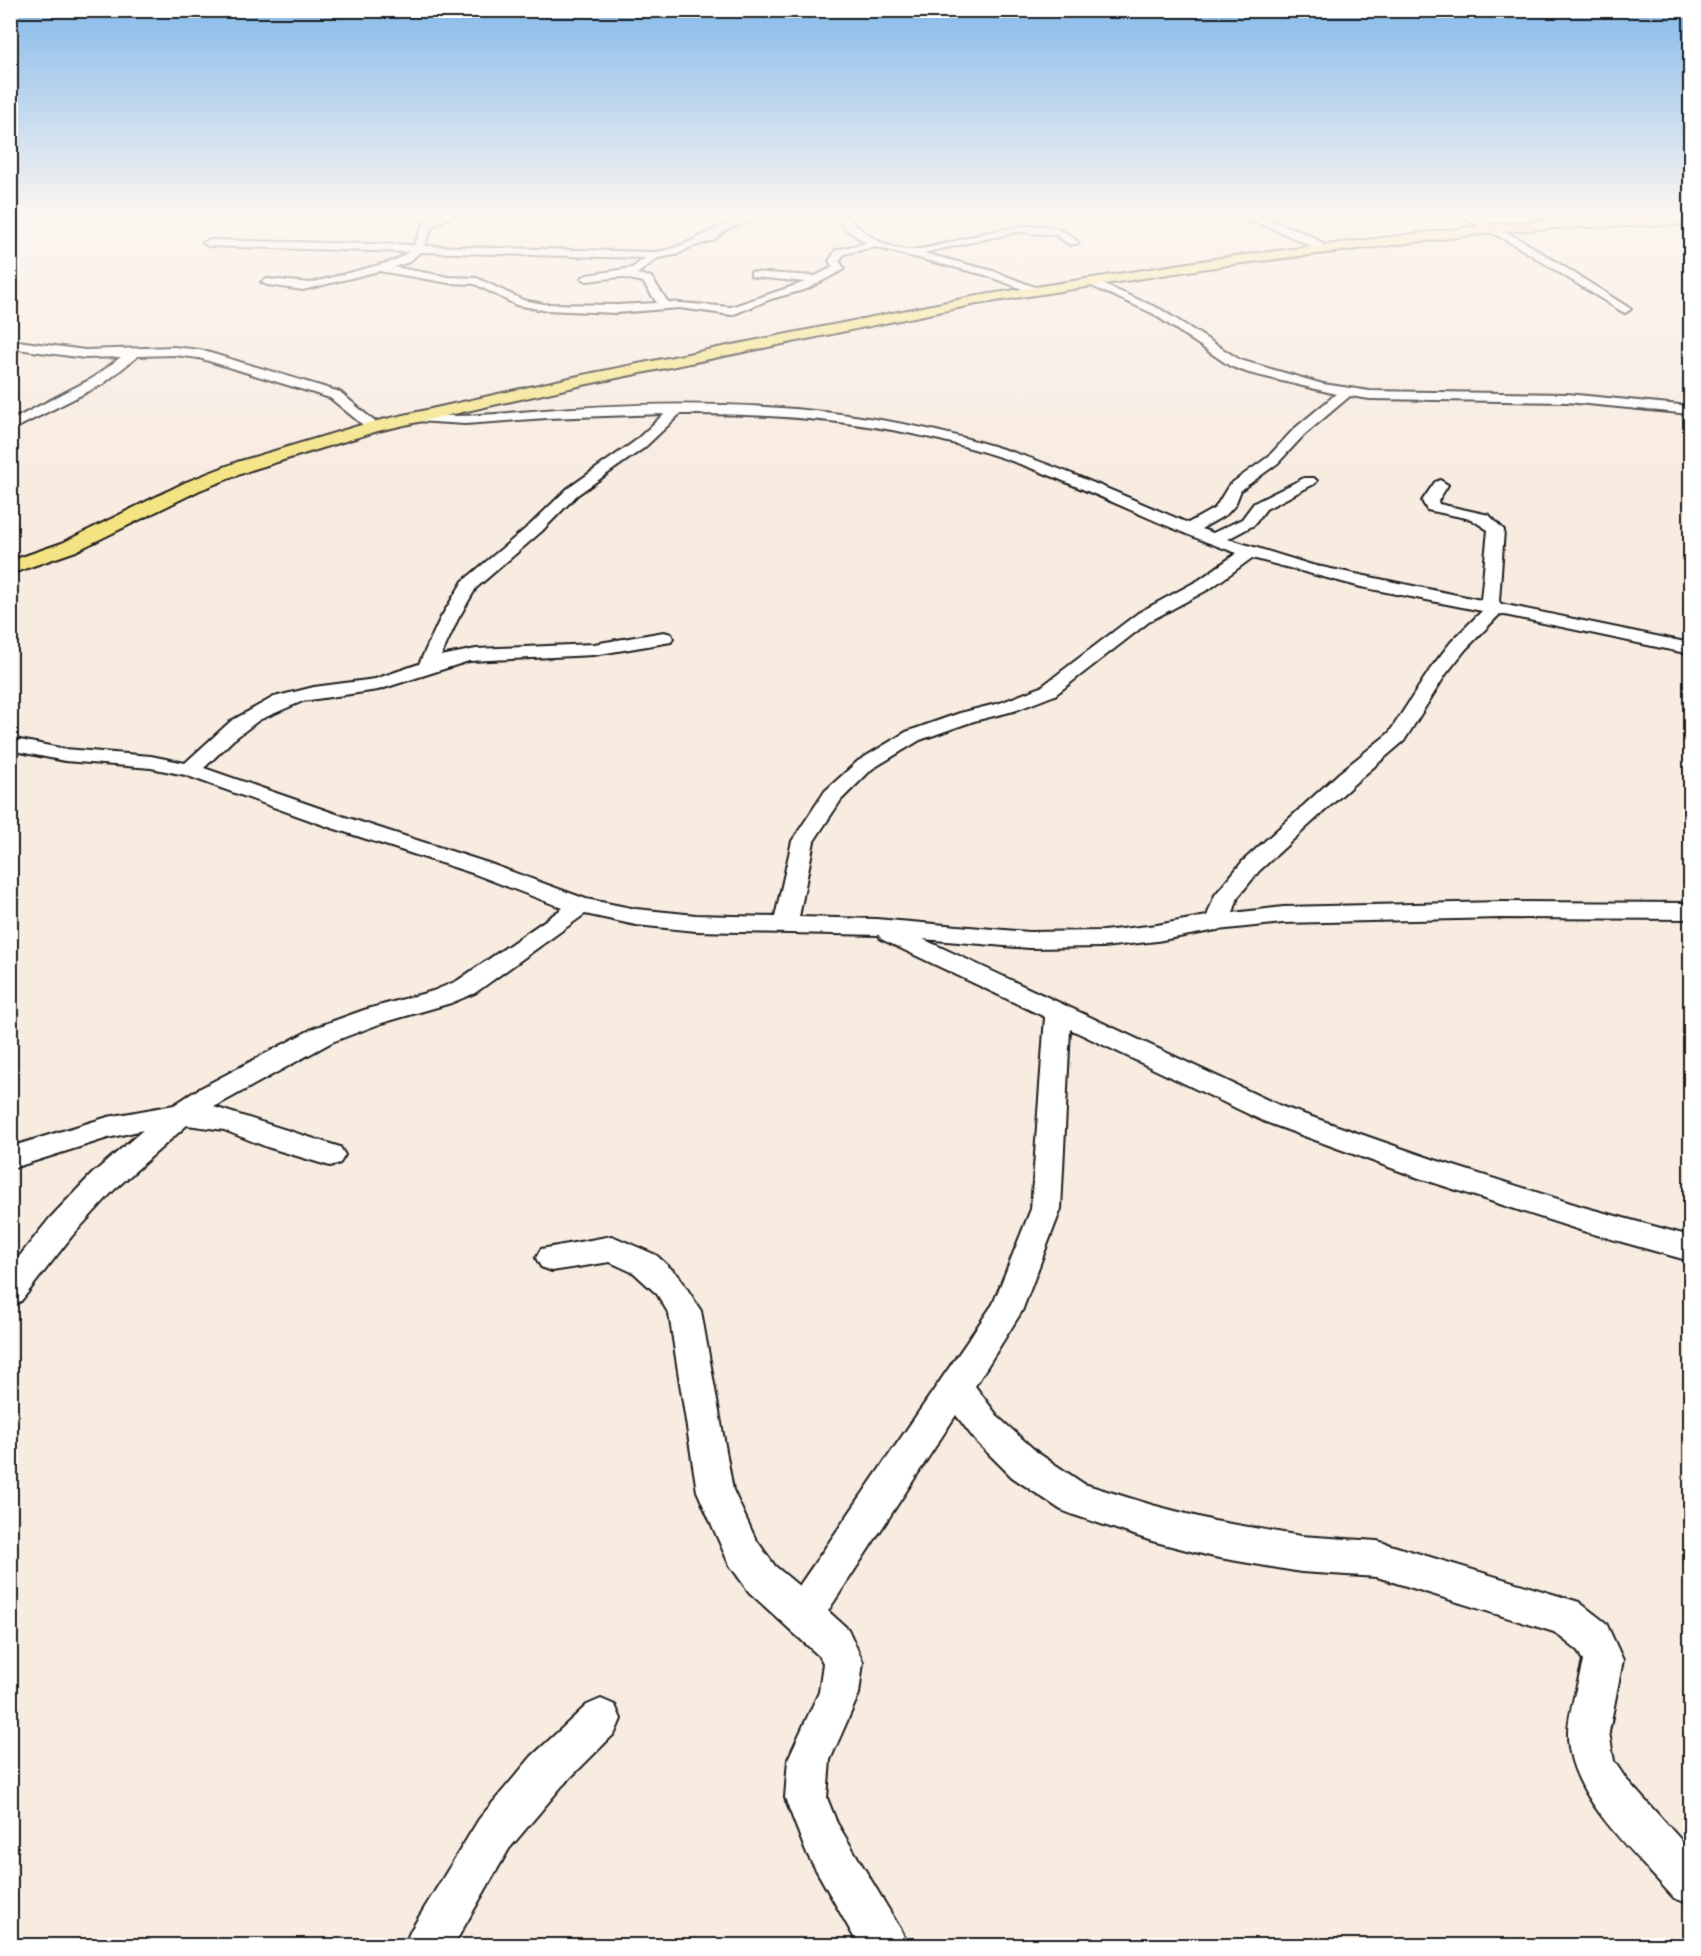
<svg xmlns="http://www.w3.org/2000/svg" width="1701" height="1956" viewBox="0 0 1701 1956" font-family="'Playpen Sans',sans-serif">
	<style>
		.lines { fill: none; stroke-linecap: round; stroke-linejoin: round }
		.minor-casing { stroke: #1c1c1c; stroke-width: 4 }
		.major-casing { stroke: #1c1c1c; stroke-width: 4 }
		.minor { fill: #fff; fill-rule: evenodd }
		.major { fill: #f4e382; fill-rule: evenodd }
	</style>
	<rect width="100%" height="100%" fill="#f8ebe0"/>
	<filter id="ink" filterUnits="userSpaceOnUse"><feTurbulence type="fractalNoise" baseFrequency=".0167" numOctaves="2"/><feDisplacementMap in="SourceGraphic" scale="12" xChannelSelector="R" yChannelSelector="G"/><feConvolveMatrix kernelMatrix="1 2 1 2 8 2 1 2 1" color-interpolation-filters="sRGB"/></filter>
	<g filter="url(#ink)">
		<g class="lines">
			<g class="minor-casing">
				<path id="minor" d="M447,211H460L432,227L424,246L655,252C698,247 730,211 774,211L726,230L714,240L691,247L676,255L658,258L637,274L651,277L668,302L731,307L805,282L755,277L751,276V272L815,276L833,267L829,261L836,250L866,243L847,230L830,211H841C858,229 885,251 911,250C958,247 1041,202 1079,243L1070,245L1056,235L1017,232L923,253L993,271L1040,289L1042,291L1036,294L985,275L874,247L844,254L839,261L844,268L843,270L807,289L771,299L732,315L679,308L616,313L544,310L516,305L475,284L449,283L379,271L303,290L267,285L261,282L267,279L311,283L394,261L409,252L208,246L203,243L208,240L414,245L424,223ZM420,252L645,258L632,268L587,275L581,278L587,281L620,277L643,282L657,303L616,305L544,304L523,300L477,278L449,277L394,267L409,262Z
					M1217,211C1246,211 1307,228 1328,248L1319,250L1270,227Z
					M1450,211H1463L1523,241L1631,309L1625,313L1621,311L1515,245Z
					M1091,279L1160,309L1240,360L1323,384L1370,391L1567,394L1690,406V414L1567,402L1370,399L1350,396L1304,435L1278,463L1241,490L1235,505L1227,514L1201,529L1213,533L1242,519L1254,503L1304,478H1314L1317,481L1314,484L1266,509L1254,525L1228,539L1312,565L1481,600L1488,530L1471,519L1427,510L1422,501L1435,482L1440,480L1448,485L1438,501L1439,504L1489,515L1504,530L1499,601L1501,604L1690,643V654L1500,614L1465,650L1446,674L1404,741L1355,783L1259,871L1238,897L1233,913L1283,907L1501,902L1690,903V919L1501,918L1283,923L1217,930L1157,941L1103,947L1029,948L923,939L1283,1107L1435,1160L1583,1207L1690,1236V1261L1583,1231L1416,1177L1263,1121L1070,1029L1061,1209L1022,1311L975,1386L999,1418L1038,1453L1084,1484L1152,1505L1214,1521L1301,1536L1377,1541L1579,1602L1606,1623L1623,1660L1609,1732L1614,1761L1626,1779L1690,1850V1904L1674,1898C1635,1853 1567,1795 1568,1733C1568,1713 1579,1681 1583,1661L1578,1651L1554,1632L1377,1577L1301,1572L1214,1557L1152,1541L1074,1515L1061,1510L1012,1477L975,1440L956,1415L828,1611L848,1629L863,1662L859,1694L830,1760L827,1798L837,1823L901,1930L908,1946H859L806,1852L785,1798L788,1759L819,1692L823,1663L820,1657L749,1592L729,1564L697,1491L669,1314L657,1294L634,1273L610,1262L552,1271L541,1267L536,1258L541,1249L612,1236L656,1255L679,1276L701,1311L733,1490L755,1538L775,1566L799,1586L993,1304L1031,1209L1045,1017L881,939L879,935L696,931L636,925L585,914L475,993L451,1003L382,1023L332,1042L214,1107L340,1147L345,1155L340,1163L330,1166L267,1147L224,1130L187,1125L114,1190L72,1236L21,1301L10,1305V1268L50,1218L92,1174L143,1130L108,1138L10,1169V1147L108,1117L174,1105L197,1090L314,1028L364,1010L433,991L457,981L563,908L472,873L329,827L185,775L151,768L65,761L10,750V738L65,749L151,756L185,763L231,721L274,697L314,687L375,679L419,664L440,619L463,581L530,525L567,489L634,442L664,414L547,418L465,424L416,421L409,417L411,414C423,411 439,416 452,416C474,416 497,414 520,412C678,398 840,400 993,446C1060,466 1123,496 1188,523L1215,508L1229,485L1268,457L1294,429L1336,394L1249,373L1230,366L1152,313L1087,284L1085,282ZM680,414C797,413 913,425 1023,465C1096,492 1164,528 1237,553L1199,580L1138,613L1041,687L1000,703L960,713L906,732L858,761L825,791L792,841L775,917L696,915L636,909L586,899L488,863L345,817L204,768L233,740L259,720L303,701L378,690L469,661L594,655L671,642L673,638L671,634L664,632L594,644L476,649L441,656L458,619L476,588L542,531L577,495L644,448ZM1252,558L1361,587L1482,611L1451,642L1431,668L1389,733L1339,773L1243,861L1215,895L1207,916L1157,925L1103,931L1029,932L876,919L799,917L814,841L841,800L872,769L920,740L974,721L1014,711L1055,695L1150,621L1211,588Z
					M10,340L85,350L174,347L200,350L340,392L381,427L379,430H369L330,398L199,358L174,355L138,356L103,384L10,431V421L93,378L121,357L85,358L10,348Z
					M601,1699L615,1705L621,1719L615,1733L562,1786L509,1849L453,1946H404L411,1930L479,1819L532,1756L587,1705Z"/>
			</g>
			<g class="major-casing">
				<path id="major" d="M1690,216V224L1556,228L1490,233L1227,265L977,304L583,385L378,431L251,470L200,490L76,551L10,574V561L62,543L186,482L237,462L368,423L583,375L977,296L1227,257L1490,225L1556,220Z"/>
			</g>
			<use href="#minor" class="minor"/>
			<use href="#major" class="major"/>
		</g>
	</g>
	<linearGradient id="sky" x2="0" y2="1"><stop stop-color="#85baea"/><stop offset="0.44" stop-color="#fcf6f1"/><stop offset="1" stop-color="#fcf6f1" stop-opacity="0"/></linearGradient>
	<rect width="1701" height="485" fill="url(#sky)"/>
	<rect width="1701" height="1956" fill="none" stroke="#fff" stroke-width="36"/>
	<rect x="18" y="18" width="1665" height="1920" fill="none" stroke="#1c1c1c" stroke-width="2" filter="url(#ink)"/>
</svg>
